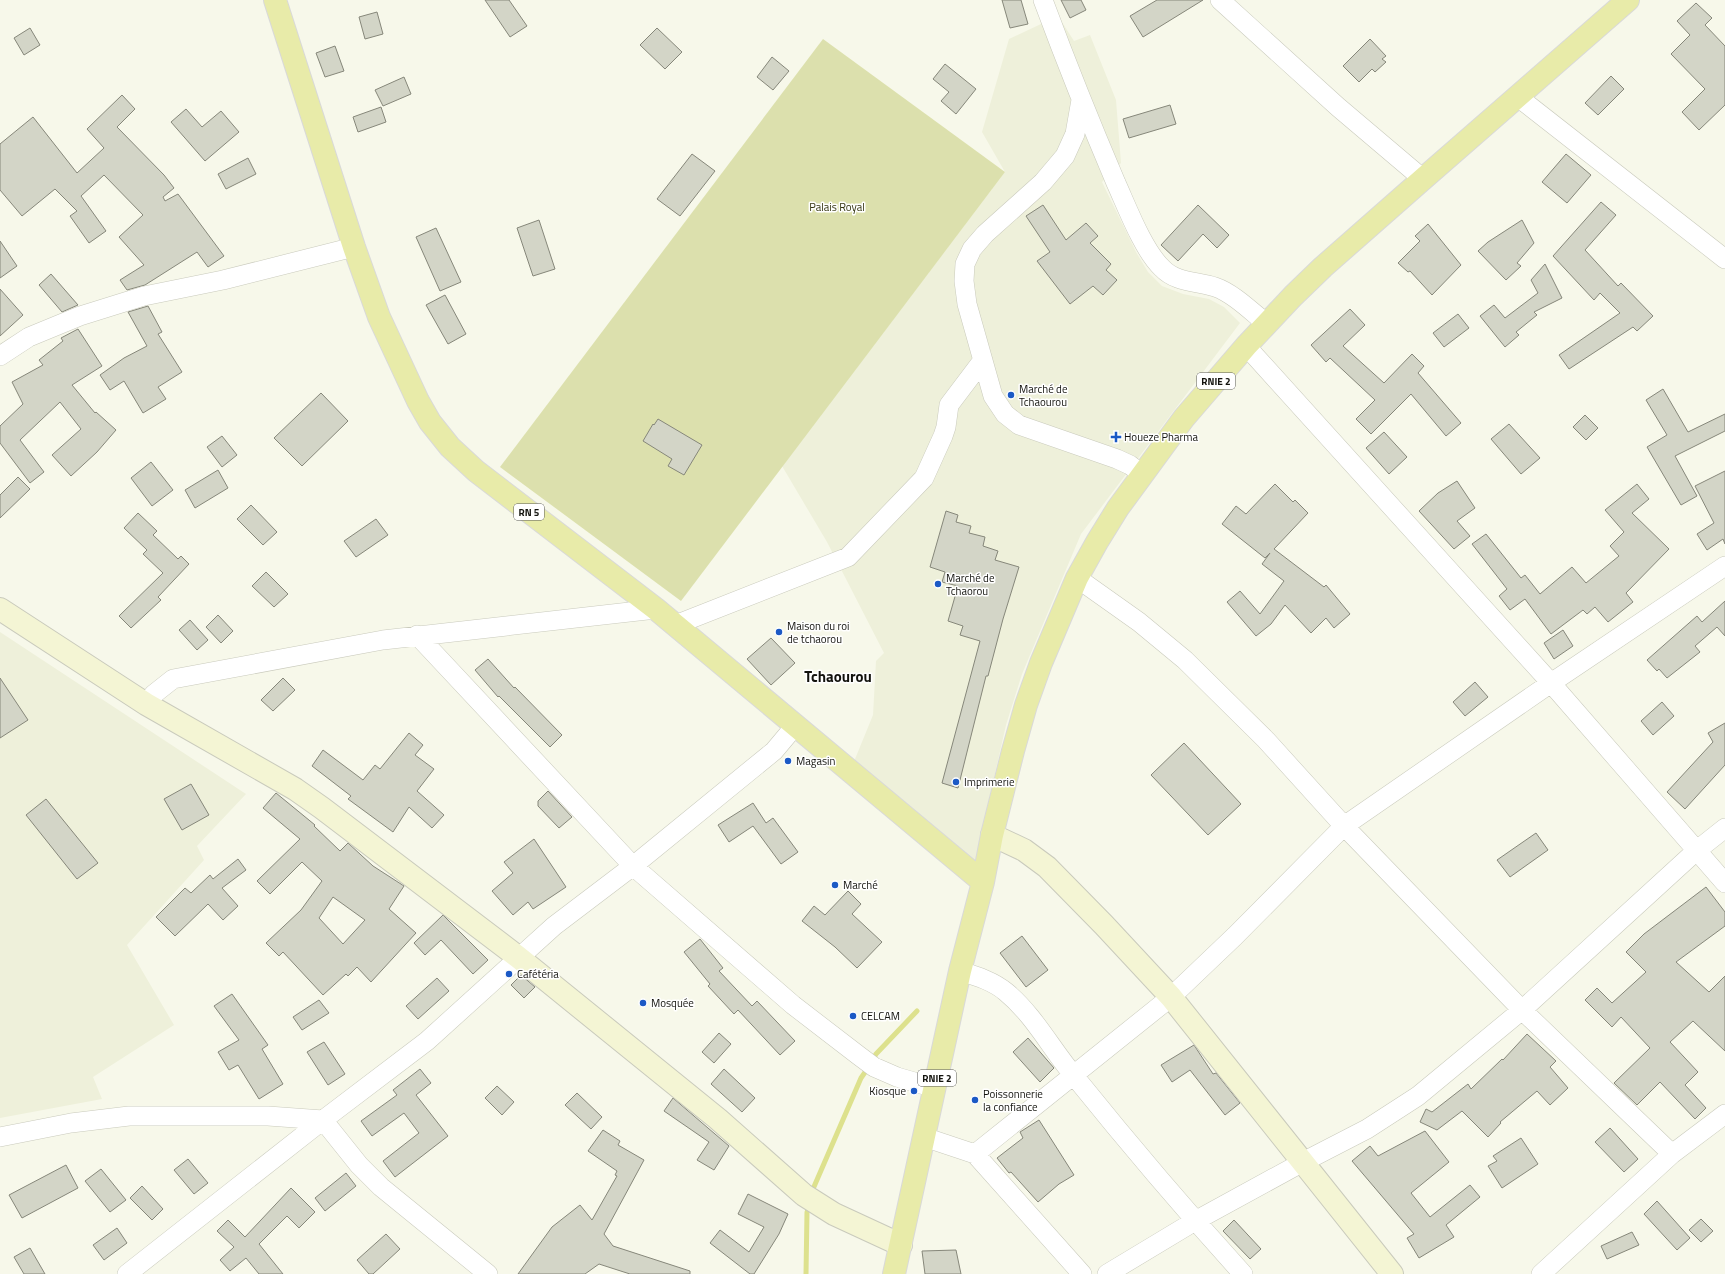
<svg xmlns="http://www.w3.org/2000/svg" width="1725" height="1274" viewBox="0 0 1725 1274" font-family="'Titillium Web',sans-serif">
	<style>
		.built { fill: #eef0da }
		.green { fill: #dce0ad }
		.lines { fill: none; stroke-linecap: round; stroke-linejoin: round }
		.stream { stroke: #dde18d; stroke-width: 5 }
		.building { fill: #d3d5c7; stroke: #86877a; fill-rule: evenodd }
		.street-casing { stroke: #c9cabc; stroke-width: 20 }
		.secondary-casing { stroke: #c9cabc; stroke-width: 24 }
		.primary-casing { stroke: #d9d9d8; stroke-width: 24 }
		.street { stroke: #fff; stroke-width: 19 }
		.secondary { stroke: #f4f5d4; stroke-width: 22 }
		.primary { stroke: #e8eba9; stroke-width: 22 }
		.poi-dot { fill: #1b59c5; stroke: #fff; stroke-width: 1.5 }
		.labels { text-anchor: middle; stroke-width: 3; stroke-linejoin: round; paint-order: stroke }
		.shield { fill: #fff; stroke: #595956; stroke-width: 1 }
		.shield-label { font-size: 10px; font-weight: bold; fill: #12120d }
		.park-label { font-size: 11px; fill: #343511; stroke: #fff }
		.poi-label { font-size: 11px; fill: #12120d; stroke: #fff; text-anchor: start }
		.district-label { font-size: 15px; font-weight: bold; fill: #12120d; stroke: #fff }
	</style>
	<rect width="100%" height="100%" fill="#f7f8ea"/>
	<path class="built" d="M1058,16L1074,41L1090,35L1116,100L1121,163L1102,182L1136,252L1148,272L1162,286L1183,294L1209,299L1224,307L1240,323L1081,534L1022,674L1006,725L975,862L853,764L873,715L876,661L884,653L827,542L782,466L1005,172L982,132L1009,39Z
		M0,632L246,794L197,846L204,860L127,945L174,1025L93,1077L102,1099L0,1118Z"/>
	<path class="green" d="M823,39L1005,172L681,601L500,467Z"/>
	<g class="lines">
		<path class="stream" d="M872,1061L876,1054L917,1011
			M813,1189L861,1078L868,1068
			M806,1274L807,1212"/>
	</g>
	<path class="building" d="M485,0H509L527,26L510,37Z
		M1002,0H1021L1028,24L1010,28Z
		M1061,0H1081L1086,10L1070,18Z
		M1157,0H1203L1143,37L1130,16Z
		M1696,3L1712,18L1705,25L1725,46V105L1699,130L1682,112L1705,89L1671,54L1690,35L1677,21Z
		M377,12L383,34L365,39L359,17Z
		M30,28L40,45L24,55L14,38Z
		M657,28L682,52L665,69L640,45Z
		M1370,39L1386,56L1382,59L1386,62L1375,72L1372,69L1359,82L1343,66Z
		M335,46L344,71L325,77L316,53Z
		M772,57L789,71L773,90L757,77Z
		M945,64L976,89L956,114L941,101L949,92L933,79Z
		M1611,76L1624,89L1598,115L1585,103Z
		M404,77L411,94L383,106L375,90Z
		M122,95L135,109L117,127L164,175L174,188L163,197L165,201L178,194L224,256L208,267L197,252L145,285L127,290L120,280L144,265L119,237L143,215L104,175L81,196L106,231L89,243L70,216L77,211L55,189L22,216L0,190V144L33,117L77,173L104,148L87,129Z
		M1170,105L1176,124L1129,138L1123,119Z
		M381,107L386,122L358,132L353,117Z
		M186,109L202,127L221,111L239,132L205,161L171,122Z
		M692,154L715,171L680,216L657,199Z
		M1566,154L1591,175L1567,203L1542,182Z
		M248,158L256,174L226,189L218,174Z
		M1601,202L1616,215L1585,250L1618,286L1621,283L1653,316L1637,331L1633,327L1569,369L1559,355L1620,313L1600,293L1594,300L1553,256Z
		M1043,205L1066,240L1086,223L1098,236L1090,243L1111,264L1106,270L1117,280L1103,295L1093,286L1070,304L1037,261L1050,252L1026,216Z
		M1198,205L1229,235L1217,248L1203,234L1178,261L1161,245Z
		M539,220L555,269L533,276L517,228Z
		M1522,220L1534,243L1517,263L1521,266L1506,280L1478,251L1488,242Z
		M1428,224L1461,265L1432,295L1410,271L1408,272L1398,263L1420,241L1415,236Z
		M436,228L461,282L440,291L416,237Z
		M0,241L17,266L0,278Z
		M1545,264L1562,298L1534,312L1537,315L1516,332L1519,335L1505,347L1480,316L1494,305L1505,318L1538,293L1531,280Z
		M51,274L78,305L62,312L39,285Z
		M0,289L23,315L0,336Z
		M445,295L466,334L448,344L426,305Z
		M148,306L162,332L158,334L182,372L158,387L166,399L143,413L124,381L110,390L100,375L124,358L147,346L128,312Z
		M1350,309L1365,325L1343,346L1384,383L1412,354L1424,366L1418,373L1461,423L1446,436L1411,394L1371,434L1356,419L1375,400L1330,358L1326,362L1311,345Z
		M1458,314L1469,328L1444,347L1433,333Z
		M78,329L102,366L72,385L95,413L96,412L116,430L97,452L71,476L52,455L81,429L60,402L20,440L44,472L30,483L0,443V426L23,404L12,382L43,365L39,360L63,341L61,338Z
		M1663,389L1688,432L1725,414V431L1675,456L1697,496L1681,505L1647,447L1667,435L1646,400Z
		M321,393L348,421L302,466L274,438Z
		M1585,415L1598,428L1586,440L1573,427Z
		M658,419L702,445L684,475L668,466L672,459L643,441L653,424L654,425Z
		M1509,424L1540,458L1521,474L1491,439Z
		M1384,432L1407,457L1389,474L1366,448Z
		M222,436L237,455L222,467L207,447Z
		M151,462L173,490L152,506L131,478Z
		M218,470L228,488L195,508L185,490Z
		M1725,471V544L1723,539L1707,550L1697,534L1714,523L1695,486Z
		M18,477L30,489L0,518V495Z
		M1457,481L1475,508L1457,521L1470,536L1454,549L1419,511L1438,493Z
		M1275,484L1293,502L1295,500L1308,513L1274,549L1324,587L1326,585L1350,614L1334,628L1326,618L1311,633L1285,605L1271,624L1256,636L1227,602L1240,591L1260,614L1284,581L1262,564L1270,553L1265,558L1222,524L1236,506L1246,514Z
		M1637,484L1649,499L1632,513L1669,549L1626,593L1633,602L1608,622L1595,607L1587,614L1583,610L1551,634L1525,599L1510,610L1499,596L1507,589L1472,544L1486,534L1521,578L1525,575L1540,594L1572,567L1586,583L1619,556L1610,546L1624,532L1605,510Z
		M251,505L277,532L263,545L237,519Z
		M946,511L958,515L956,522L971,526L969,533L985,537L983,546L998,551L995,560L1019,567L1003,619L988,676H986L958,788L942,783L980,641L960,635L963,626L948,621L958,586L942,582L945,572L930,567Z
		M138,513L157,531L153,535L178,559L181,556L189,564L158,597L161,600L131,628L119,616L163,573L143,554L147,550L124,528Z
		M376,519L388,535L356,557L344,541Z
		M266,572L288,594L274,607L252,586Z
		M1725,601V636L1717,627L1695,646L1700,652L1667,678L1659,669L1657,671L1647,660L1697,616L1702,622Z
		M218,615L233,631L221,643L206,627Z
		M190,620L208,640L197,650L179,630Z
		M1563,630L1573,646L1554,659L1544,643Z
		M771,638L795,663L771,685L747,659Z
		M488,659L514,688L515,687L562,735L550,747L499,696L498,697L475,670Z
		M0,678L28,720L0,738Z
		M283,678L295,690L273,711L261,700Z
		M1475,682L1488,697L1465,716L1453,702Z
		M1662,702L1674,716L1653,735L1641,721Z
		M1725,723V765L1685,809L1667,792L1713,742L1708,733Z
		M409,733L423,745L415,755L434,769L417,791L444,815L432,828L409,807L393,832L348,799L351,796L312,766L323,750L363,780L375,765L380,769Z
		M1184,743L1241,804L1208,835L1151,775Z
		M191,784L209,815L182,830L164,799Z
		M548,791L572,817L559,828L538,806V801Z
		M276,793L315,825L314,826L340,851L348,843L373,866L404,886L389,909L416,933L371,982L357,967L348,976L346,974L323,995L283,952L279,956L266,943L301,910L322,881L302,862L270,894L257,881L300,839L263,808ZM333,897L365,920L343,944L319,918Z
		M46,799L98,863L77,879L26,815Z
		M753,803L766,823L773,818L798,852L781,864L753,826L729,842L718,825Z
		M1536,833L1548,850L1510,877L1497,860Z
		M534,839L566,887L533,909L528,902L513,915L492,891L513,873L504,862Z
		M238,859L246,870L222,888L238,906L223,920L208,904L175,936L156,917L185,888L191,893L210,875L213,879Z
		M1706,887L1725,912V926L1676,962L1709,992L1725,976V1051L1693,1021L1670,1042L1698,1072L1685,1085L1706,1108L1695,1119L1660,1082L1637,1105L1614,1083L1650,1048L1621,1017L1612,1027L1585,1000L1597,988L1612,1003L1646,972L1626,952L1644,934Z
		M848,891L861,904L852,914L882,942L857,968L835,947L802,921L814,906L825,915Z
		M443,915L488,960L473,974L441,940L425,955L414,943Z
		M1022,936L1048,970L1026,987L1000,953Z
		M700,939L723,968L719,971L752,1006L757,1001L795,1041L780,1055L738,1010L734,1014L708,986L710,984L684,952Z
		M521,975L535,987L524,998L511,985Z
		M437,978L449,991L418,1019L406,1006Z
		M232,994L268,1045L262,1049L283,1084L259,1099L238,1065L229,1070L218,1052L239,1040L214,1006Z
		M319,1000L329,1013L302,1030L293,1017Z
		M719,1033L731,1044L714,1063L702,1052Z
		M1527,1034L1556,1061L1550,1067L1568,1088L1550,1105L1537,1091L1500,1122L1501,1123L1488,1137L1462,1111L1437,1130L1420,1122L1426,1109L1432,1112L1468,1084L1471,1089L1502,1059L1503,1060Z
		M1028,1038L1054,1068L1040,1082L1013,1052Z
		M324,1042L345,1074L328,1085L307,1052Z
		M1194,1045L1213,1074L1216,1073L1240,1103L1225,1115L1190,1070L1172,1082L1161,1065Z
		M420,1069L431,1083L416,1095L448,1136L395,1177L383,1161L419,1133L404,1113L372,1136L361,1121L397,1095L393,1090Z
		M724,1069L755,1098L742,1112L711,1084Z
		M497,1086L514,1102L502,1115L485,1098Z
		M577,1093L602,1117L591,1129L565,1105Z
		M673,1098L729,1146L714,1170L697,1160L709,1142L664,1111Z
		M1039,1120L1074,1175L1059,1184L1038,1202L1011,1172L1009,1173L997,1158L1023,1138L1020,1132Z
		M1610,1128L1638,1159L1624,1172L1595,1142Z
		M603,1130L620,1141L618,1145L644,1160L604,1234L613,1246L690,1271V1274H630L599,1264L585,1274H518L552,1227L580,1205L592,1220L617,1176L615,1175L617,1171L588,1151Z
		M1425,1131L1449,1162L1411,1193L1430,1217L1470,1185L1480,1197L1446,1225L1454,1237L1419,1258L1407,1238L1414,1234L1352,1161L1370,1146L1378,1156Z
		M1521,1138L1538,1164L1502,1188L1488,1166L1497,1161L1493,1156Z
		M188,1159L208,1183L194,1194L174,1170Z
		M66,1165L78,1188L22,1218L9,1195Z
		M101,1169L126,1200L110,1212L85,1181Z
		M346,1173L356,1186L325,1211L315,1198Z
		M142,1186L163,1209L152,1220L130,1198Z
		M291,1188L315,1212L299,1228L287,1216L259,1244L283,1274H259L246,1258L230,1271L220,1260L234,1247L217,1231L228,1220L245,1237Z
		M748,1194L788,1214L779,1234L754,1274H750L710,1243L720,1230L749,1252L764,1227L738,1214Z
		M1657,1201L1690,1238L1677,1250L1644,1214Z
		M1701,1219L1713,1231L1701,1242L1689,1230Z
		M1234,1220L1261,1249L1250,1259L1223,1231Z
		M117,1228L127,1243L104,1260L93,1245Z
		M1632,1232L1639,1245L1607,1259L1601,1246Z
		M386,1234L400,1249L373,1274H369L357,1260Z
		M30,1248L45,1274H24L14,1257Z
		M956,1250L961,1274H925L922,1251Z"/>
	<g class="lines">
		<g class="street-casing">
			<path id="street" d="M1043,0C1066,62 1090,122 1116,183C1127,207 1143,250 1162,268C1176,283 1197,281 1215,287C1233,293 1252,312 1267,324
				M1220,0L1338,107L1423,179
				M1518,97L1725,259
				M1081,100L1075,134L1065,156L1043,182L985,234L972,249L965,264L964,281L967,304L993,396L1005,414L1019,425L1117,459L1130,465L1142,474
				M1246,346L1551,683L1725,883
				M0,356L29,337L80,316L144,296L223,280L354,247
				M1077,578L1139,622L1185,660L1266,740L1344,826L1522,1010L1672,1154
				M675,625L848,557L924,478L943,436L946,427L949,405L983,360
				M417,635L633,866L793,1005L858,1055L874,1067L897,1077L935,1088
				M146,704L154,694L173,679L383,640L656,609
				M960,971C976,976 993,981 1006,992C1034,1015 1052,1050 1075,1077C1129,1144 1185,1210 1243,1274
				M0,1137L71,1123L129,1116H268L323,1120L359,1165L381,1187L488,1274
				M924,1137L975,1154L1171,997L1235,936L1344,826L1551,683L1725,566
				M975,1154L1082,1274
				M127,1274L323,1120L427,1041L554,926L633,866L774,751L795,726
				M1107,1274L1195,1221L1303,1162L1367,1129L1418,1096L1522,1010L1696,851L1725,828
				M1541,1274L1672,1154L1725,1114"/>
		</g>
		<g class="secondary-casing">
			<path id="secondary" d="M0,609L146,704L295,789L322,808L518,957L718,1119L804,1195L834,1214L901,1245
				M992,835L1024,850L1047,867L1104,925L1171,997L1392,1274"/>
		</g>
		<g class="primary-casing">
			<path id="primary" d="M275,0L354,247L379,317L418,401L430,422L450,447L476,471L656,609L983,882
				M894,1274L960,971L983,882L992,835L1013,751L1026,705L1041,663L1077,578L1097,542L1118,508L1184,418L1246,346L1293,296L1323,267L1423,179L1628,0"/>
		</g>
		<use href="#street" class="street"/>
		<use href="#secondary" class="secondary"/>
		<use href="#primary" class="primary"/>
	</g>
	<g class="poi-dot">
		<circle cx="1011" cy="395" r="4"/>
		<path d="M1114 431h4v4h4v4h-4v4h-4v-4h-4v-4h4z"/>
		<circle cx="938" cy="584" r="4"/>
		<circle cx="779" cy="632" r="4"/>
		<circle cx="788" cy="761" r="4"/>
		<circle cx="956" cy="782" r="4"/>
		<circle cx="835" cy="885" r="4"/>
		<circle cx="509" cy="974" r="4"/>
		<circle cx="643" cy="1003" r="4"/>
		<circle cx="853" cy="1016" r="4"/>
		<circle cx="914" cy="1091" r="4"/>
		<circle cx="975" cy="1100" r="4"/>
	</g>
	<g class="labels">
		<g class="shield">
			<rect x="1197" y="373" width="38" height="16" rx="3"/>
			<rect x="514" y="504" width="30" height="16" rx="3"/>
			<rect x="918" y="1070" width="38" height="16" rx="3"/>
		</g>
		<g class="shield-label">
			<text x="1216" y="385">RNIE 2</text>
			<text x="529" y="516">RN 5</text>
			<text x="937" y="1082">RNIE 2</text>
		</g>
		<g class="park-label">
			<text x="837" y="211">Palais Royal</text>
		</g>
		<g class="poi-label">
			<text x="1019" y="393">Marché de<tspan x="1019" dy="13">Tchaourou</tspan></text>
			<text x="1124" y="441">Houeze Pharma</text>
			<text x="946" y="582">Marché de<tspan x="946" dy="13">Tchaorou</tspan></text>
			<text x="787" y="630">Maison du roi<tspan x="787" dy="13">de tchaorou</tspan></text>
			<text x="796" y="765">Magasin</text>
			<text x="964" y="786">Imprimerie</text>
			<text x="843" y="889">Marché</text>
			<text x="517" y="978">Cafétéria</text>
			<text x="651" y="1007">Mosquée</text>
			<text x="861" y="1020">CELCAM</text>
			<text x="906" y="1095" text-anchor="end">Kiosque</text>
			<text x="983" y="1098">Poissonnerie<tspan x="983" dy="13">la confiance</tspan></text>
		</g>
		<g class="district-label">
			<text x="838" y="682">Tchaourou</text>
		</g>
	</g>
</svg>
